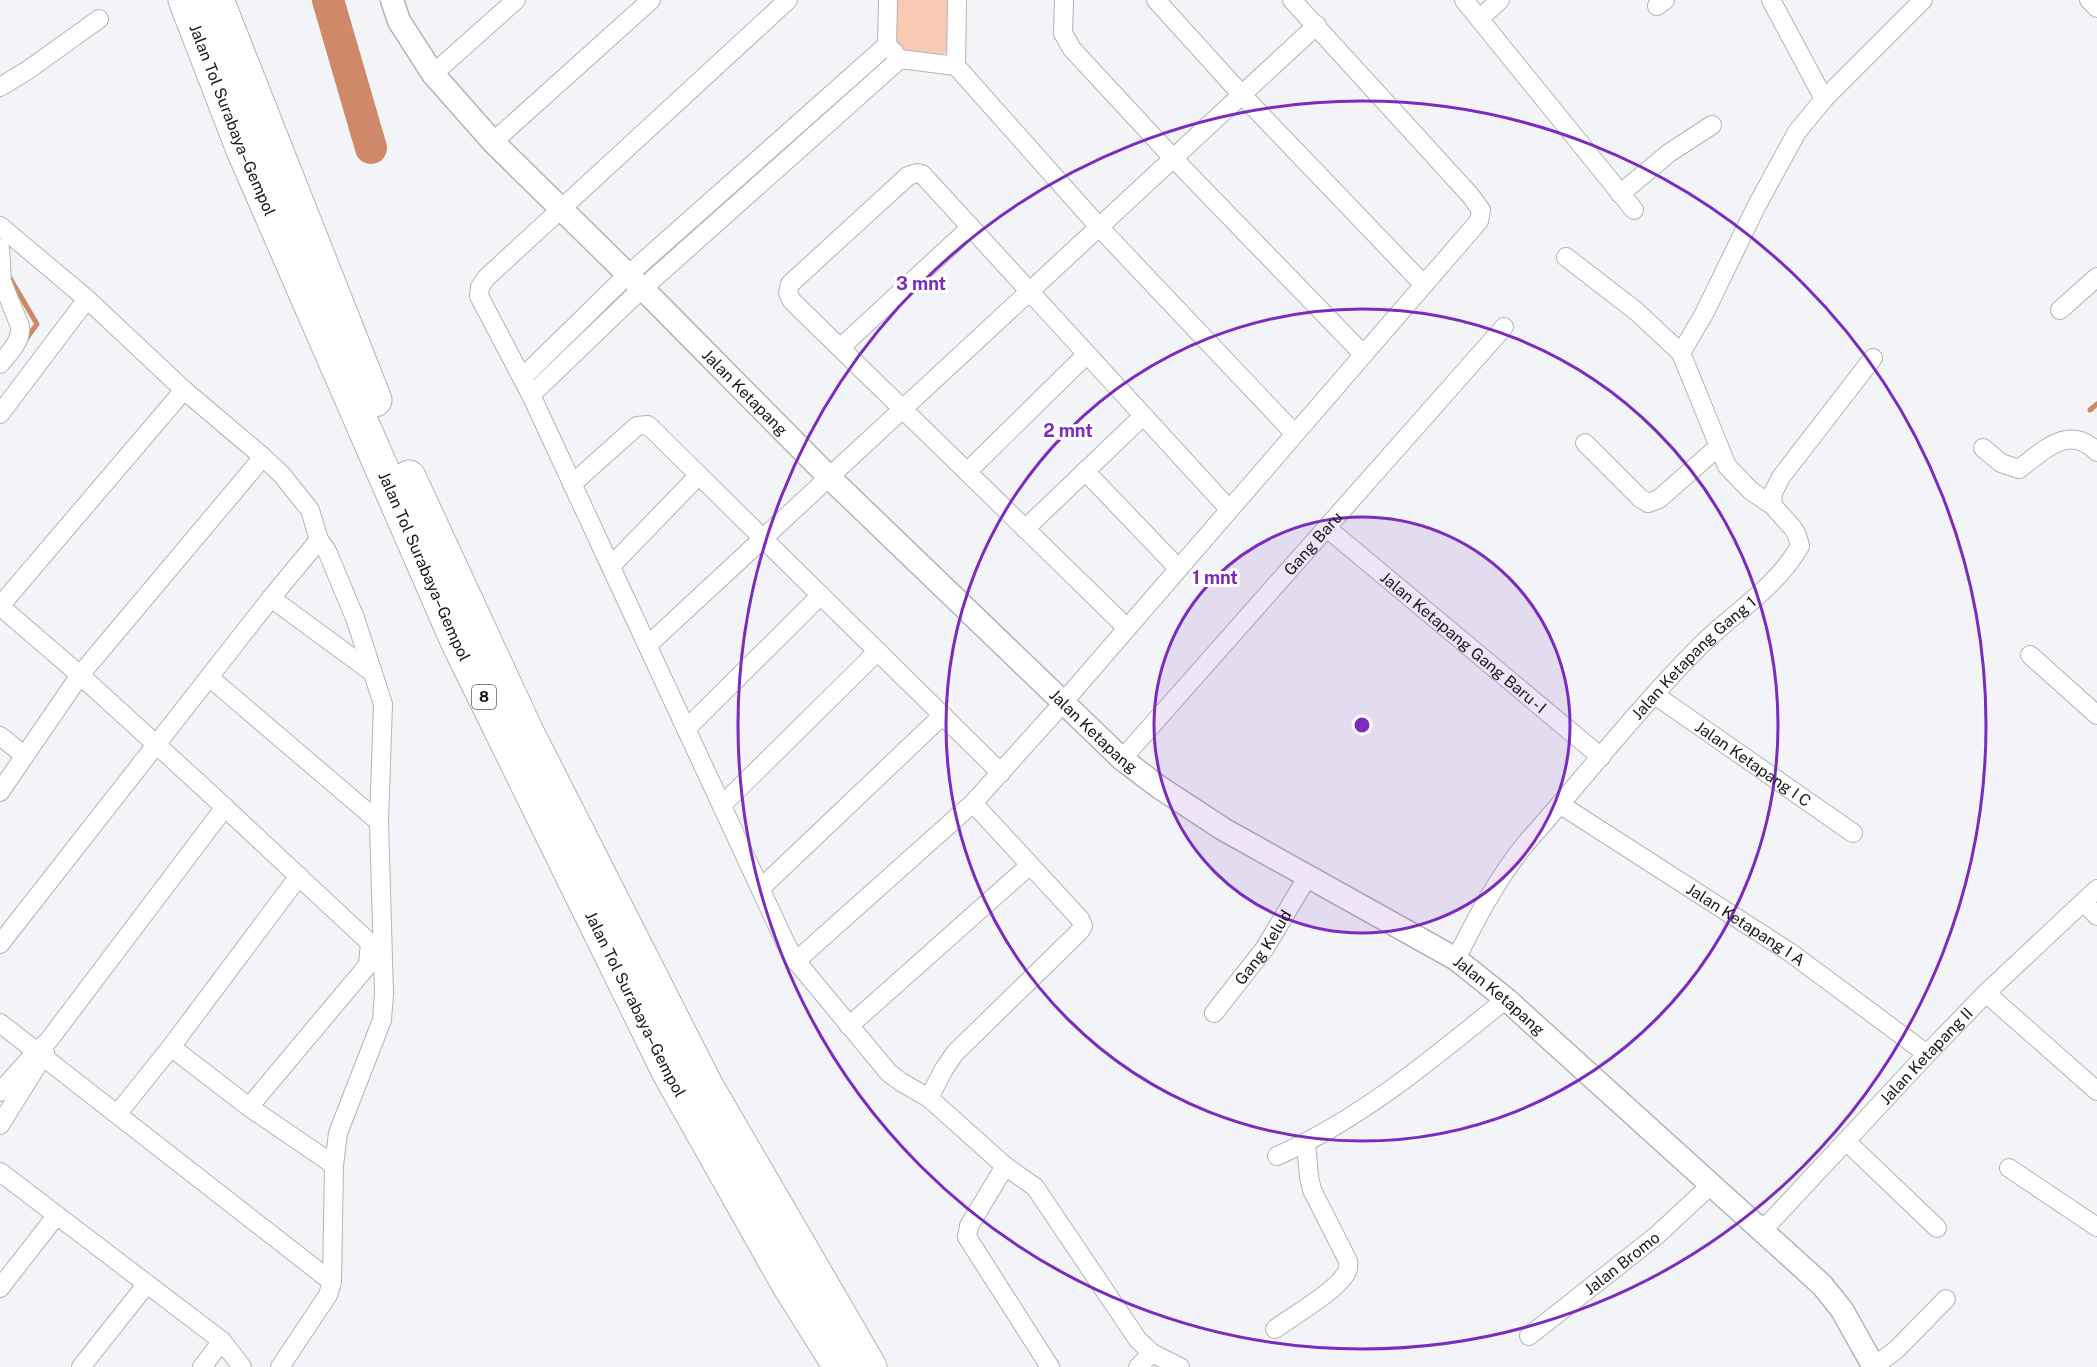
<svg xmlns="http://www.w3.org/2000/svg" width="2097" height="1367" viewBox="0 0 2097 1367" font-family="'Public Sans',sans-serif">
	<style>
		.green { fill: #f9c9b4 }
		.lines { fill: none; stroke-linecap: round; stroke-linejoin: round }
		.stream { stroke: #cf8868; stroke-width: 5 }
		.river { stroke: #cf8868; stroke-width: 32 }
		.minor-casing { stroke: #b2b4b7; stroke-width: 20 }
		.tertiary-casing { stroke: #b2b4b7; stroke-width: 25 }
		.motorway-casing { stroke: #b2b4b7; stroke-width: 35 }
		.minor { stroke: #fff; stroke-width: 18 }
		.tertiary { stroke: #fff; stroke-width: 22 }
		.motorway { stroke: #fff; stroke-width: 33 }
		.ring { fill: none; stroke: #7b2cbf; stroke-width: 3 }
		.labels { text-anchor: middle; stroke-width: 6; stroke-linejoin: round; paint-order: stroke }
		.shield { fill: #fff; stroke: #5e5e5f; stroke-width: 1.5 }
		.shield-label { font-size: 15px; font-weight: bold; fill: #19191b }
		.street-label { font-size: 16px; fill: #19191b; stroke: #fff }
		.centre { fill: #7b2cbf; stroke: #fff; stroke-width: 3 }
		.ring-label { font-size: 18px; text-anchor: middle; font-weight: bold; fill: #7b2cbf; stroke: #fff; stroke-width: 6; stroke-linejoin: round; paint-order: stroke }
	</style>
	<rect width="100%" height="100%" fill="#f2f4f7"/>
	<path class="green" d="M892,0H951V50L937,58L903,55L893,36Z"/>
	<g class="lines">
		<path class="stream" d="M7,273L37,324L24,342
			M2090,410L2097,404"/>
		<path class="river" d="M328,0L371,148"/>
		<g class="minor-casing">
			<g id="minor">
				<path d="M788,0L486,278L480,287L479,296L531,395L786,944L796,961L889,1073L901,1082L929,1098L944,1069L955,1053L1080,931L1083,926L1080,919L973,803"/>
				<path d="M888,0L887,45L895,53"/>
				<path d="M1064,0L1063,33L1072,49L1174,159L1363,354"/>
				<path d="M1156,0L1242,95L1424,285"/>
				<path d="M1464,0L1634,210"/>
				<path d="M1771,0L1824,99"/>
				<path d="M2089,0L2097,8"/>
				<path d="M1657,6L1665,0"/>
				<path d="M1480,18L1500,0"/>
				<path d="M956,66L957,0"/>
				<path d="M433,74L516,0"/>
				<path d="M0,87L28,70L99,19"/>
				<path d="M493,142L651,0"/>
				<path d="M1620,194L1669,153L1712,125"/>
				<path d="M0,226L87,299L184,390L263,457L282,475L310,510L319,540L327,551L355,618L383,704L379,822L384,994L382,1020L338,1133L334,1165L332,1282L328,1295L280,1367"/>
				<path d="M0,248L2,282L20,326C22,341 9,353 0,364"/>
				<path d="M2060,310L2097,277"/>
				<path d="M840,348L971,227"/>
				<path d="M1681,353L1704,314L1756,207L1797,132L1824,99L1923,0"/>
				<path d="M522,378L620,282L887,45"/>
				<path d="M531,395L632,298L900,59L956,66L1100,228L1295,434"/>
				<path d="M0,414L87,299"/>
				<path d="M1585,443L1640,498L1648,503L1659,499L1718,447"/>
				<path d="M1983,448L2001,463L2019,469C2043,451 2069,423 2097,452"/>
				<path d="M1085,471L1178,568"/>
				<path d="M967,472L1087,354"/>
				<path d="M572,484L637,426L648,425L1001,773"/>
				<path d="M1772,505L1773,493L1781,477L1873,358"/>
				<path id="s1" d="M1327,528L1601,757"/>
				<path d="M1025,529L1143,416"/>
				<path d="M611,566L699,475"/>
				<path d="M271,598L373,673"/>
				<path d="M0,606L80,675L204,788L370,943L382,948"/>
				<path d="M0,606L184,390"/>
				<path d="M1126,627L792,301L788,293L790,284L908,176L917,173L922,174L1229,509"/>
				<path d="M648,645L1317,25"/>
				<path d="M2030,655L2097,715"/>
				<path d="M209,677L379,822"/>
				<path id="s2" d="M1655,695L1853,833"/>
				<path d="M687,728L821,595"/>
				<path d="M0,736L24,755"/>
				<path id="s3" d="M1122,759L1504,327"/>
				<path d="M0,792L80,675L263,457"/>
				<path d="M722,805L878,651"/>
				<path id="s4" d="M1561,805L1791,953L1927,1054"/>
				<path d="M761,888L943,715"/>
				<path d="M2083,902L2097,916"/>
				<path d="M0,944L271,598L319,540"/>
				<path id="s5" d="M1456,959C1477,917 1497,879 1527,842C1585,777 1639,707 1700,646C1733,613 1776,588 1800,546L1797,535L1792,527L1772,505L1751,491L1727,466L1681,353L1636,311L1566,257"/>
				<path d="M796,961L973,803L1054,713L1479,221L1481,210L1470,195L1292,0"/>
				<path d="M1986,993L2097,1091"/>
				<path id="s6" d="M1214,1013L1265,948L1308,876"/>
				<path d="M0,1023L332,1282"/>
				<path d="M849,1026L1030,865"/>
				<path d="M171,1047L249,1107L334,1165"/>
				<path d="M0,1092L36,1052L49,1040L225,807"/>
				<path d="M929,1098L1005,1166L1035,1187L1138,1340L1152,1353L1180,1367"/>
				<path d="M249,1107L368,965L370,943"/>
				<path d="M118,1113L171,1047L299,876"/>
				<path d="M0,1125L45,1053"/>
				<path d="M1846,1141L1937,1228"/>
				<path d="M1277,1156C1361,1119 1435,1057 1506,999"/>
				<path d="M1005,1166L969,1226L967,1237L1050,1367"/>
				<path d="M2009,1168L2097,1227"/>
				<path d="M0,1172L222,1341L242,1367"/>
				<path id="s7" d="M1762,1231L1927,1054L1986,993L2097,889"/>
				<path d="M0,1288L56,1216"/>
				<path d="M1275,1329C1294,1315 1333,1293 1345,1275C1348,1271 1349,1267 1348,1261L1312,1190L1309,1177L1306,1143"/>
				<path id="s8" d="M1529,1336L1656,1236L1711,1185"/>
				<path d="M81,1367L146,1285"/>
				<path d="M202,1367L222,1341"/>
				<path d="M1138,1367L1152,1353"/>
				<path d="M1873,1367L1896,1350L1946,1299"/>
			</g>
		</g>
		<g class="tertiary-casing">
			<g id="tertiary">
				<path id="s9" d="M392,0L399,21L433,74L493,142L655,301L829,477L1122,759L1159,787L1223,829L1456,959L1506,999L1822,1285L1842,1310L1874,1367"/>
			</g>
		</g>
		<g class="motorway-casing">
			<g id="motorway">
				<path id="s10" d="M185,0L243,150L457,641L669,1073L788,1284L840,1367"/>
				<path d="M217,0L375,400"/>
				<path d="M409,477L526,730L706,1085L870,1367"/>
			</g>
		</g>
		<use href="#minor" class="minor"/>
		<use href="#tertiary" class="tertiary"/>
		<use href="#motorway" class="motorway"/>
	</g>
	<circle cx="1362" cy="725" r="208" fill="#7b2cbf" fill-opacity=".12"/>
	<g class="ring">
		<circle cx="1362" cy="725" r="208"/>
		<circle cx="1362" cy="725" r="416"/>
		<circle cx="1362" cy="725" r="624"/>
	</g>
	<g class="labels">
		<rect class="shield" x="472" y="685" width="24" height="24" rx="4.5"/>
		<g class="shield-label">
			<text x="484" y="702">8</text>
		</g>
		<g class="street-label">
			<text dy="6" stroke="none"><textPath href="#s10" startOffset="129">Jalan Tol Surabaya–Gempol</textPath></text>
			<text dy="6" stroke="none"><textPath href="#s9" startOffset="531">Jalan Ketapang</textPath></text>
			<text dy="6" stroke="none"><textPath href="#s3" startOffset="288">Gang Baru</textPath></text>
			<text dy="6" stroke="none"><textPath href="#s10" startOffset="615">Jalan Tol Surabaya–Gempol</textPath></text>
			<text dy="6" stroke="none"><textPath href="#s1" startOffset="178">Jalan Ketapang Gang Baru - I</textPath></text>
			<text dy="6" stroke="none"><textPath href="#s5" startOffset="386">Jalan Ketapang Gang 1</textPath></text>
			<text dy="6" stroke="none"><textPath href="#s9" startOffset="1017">Jalan Ketapang</textPath></text>
			<text dy="6" stroke="none"><textPath href="#s2" startOffset="120">Jalan Ketapang I C</textPath></text>
			<text dy="6" stroke="none"><textPath href="#s4" startOffset="220">Jalan Ketapang I A</textPath></text>
			<text dy="6" stroke="none"><textPath href="#s6" startOffset="82">Gang Kelud</textPath></text>
			<text dy="6" stroke="none"><textPath href="#s9" startOffset="1503">Jalan Ketapang</textPath></text>
			<text dy="6" stroke="none"><textPath href="#s10" startOffset="1101">Jalan Tol Surabaya–Gempol</textPath></text>
			<text dy="6" stroke="none"><textPath href="#s7" startOffset="240">Jalan Ketapang II</textPath></text>
			<text dy="6" stroke="none"><textPath href="#s8" startOffset="118">Jalan Bromo</textPath></text>
		</g>
	</g>
	<circle cx="1362" cy="725" r="9" class="centre"/>
	<g class="ring-label">
		<text x="921" y="290">3 mnt</text>
		<text x="1068" y="437">2 mnt</text>
		<text x="1215" y="584">1 mnt</text>
	</g>
</svg>
